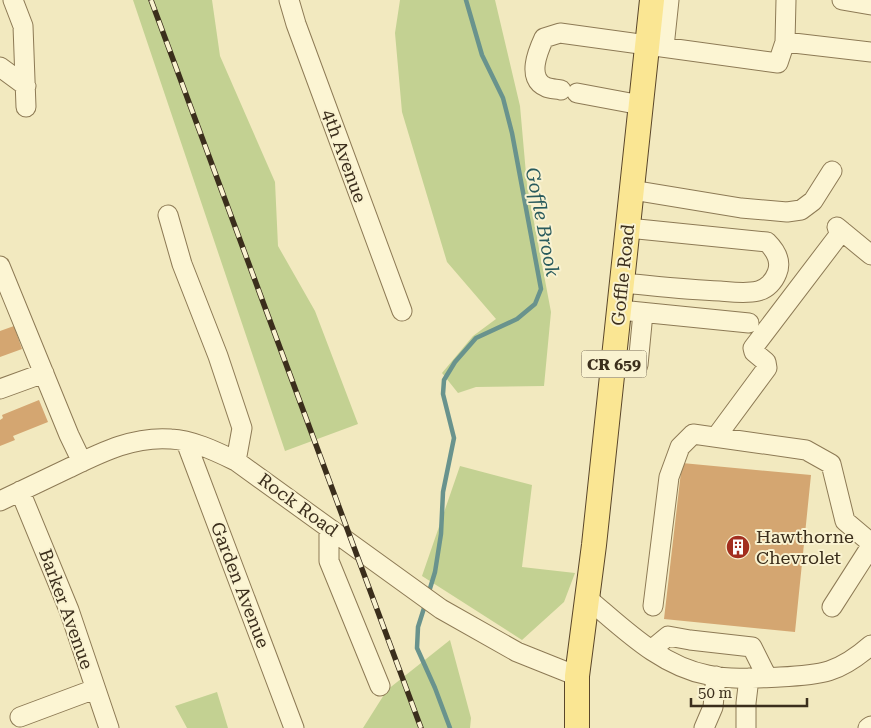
<svg xmlns="http://www.w3.org/2000/svg" width="871" height="728" viewBox="0 0 871 728" font-family="'Roboto Serif',serif">
	<style>
		.green { fill: #c3d192 }
		.lines { fill: none; stroke-linecap: round; stroke-linejoin: round }
		.stream { stroke: #69938d; stroke-width: 4.5 }
		.building { fill: #d4a671 }
		.minor-casing { stroke: #8d7a55; stroke-width: 21 }
		.major-casing { stroke: #5a462a; stroke-width: 26 }
		.minor { stroke: #fcf5d3; stroke-width: 19 }
		.major { stroke: #fae693; stroke-width: 24 }
		.rail-casing { stroke: #3b2e1c; stroke-width: 5.5 }
		.rail { stroke: #f9f2d0; stroke-width: 4; stroke-dasharray: 11; stroke-linecap: butt }
		.labels { text-anchor: middle; stroke-width: 4; stroke-linejoin: round; paint-order: stroke }
		.shield { fill: #f9f2d0; stroke: #746952; stroke-width: 1 }
		.shield-label { font-size: 16px; font-weight: bold; fill: #3b2e1c }
		.street-label { font-size: 18px; fill: #3b2e1c; stroke: #f9f2d0 }
		.poi-label { font-size: 18px; fill: #3b2e1c; stroke: #f9f2d0; text-anchor: start }
		.water-label { font-size: 19px; font-style: italic; fill: #295a5c; stroke: #f9f2d0 }
	</style>
	<rect width="100%" height="100%" fill="#f2e9bf"/>
	<path class="green" d="M133,0H212L220,56L275,182L278,246L315,311L358,424L285,451Z
		M400,0H495L520,106L527,185L551,312L544,386L476,387L458,393L442,373L473,336L496,319L447,262L402,112L395,33Z
		M460,466L532,485L522,567L575,573L564,602L522,640L422,576Z
		M450,640L471,718L470,728H363L387,690Z
		M217,692L228,728H187L175,706Z"/>
	<g class="lines">
		<path class="stream" d="M428,595L435,572L441,534L443,492L454,438L443,394L444,380L455,362L476,338L517,319L535,304L541,289L512,133L503,98L482,55L466,0
			M425,605L418,627L417,648L435,688L450,728"/>
	</g>
	<path class="building" d="M14,326L22,349L0,357V331Z
		M39,400L48,422L13,436L15,440L0,446V420L3,418L2,415Z
		M682,463L811,475L795,632L664,619Z"/>
	<g class="lines">
		<g class="minor-casing">
			<path id="minor" d="M13,0L23,26L26,107
				M289,0L296,24L402,311
				M842,0L871,5
				M785,42L786,0
				M664,47L669,0
				M0,67L26,86
				M561,90C557,89 550,89 546,87C526,79 538,51 544,38L560,33L778,63L785,42L871,52
				M577,93L641,105
				M632,190L741,208L787,212L801,210L813,201L832,171
				M168,215L182,264L218,356L242,428L236,461
				M837,227L871,255
				M0,266L69,435L82,462
				M623,283C655,286 687,290 720,291C732,292 746,294 758,291C767,289 774,281 777,273C782,261 775,250 767,242L628,228
				M620,310L749,323
				M638,365L643,313
				M0,389L44,373
				M716,437L767,368L766,362L754,352L753,348L842,231
				M186,442L294,728
				M20,491L69,610L109,728
				M0,501C23,490 46,479 69,468C102,452 134,436 171,439C193,440 217,452 236,461L441,609L517,652L577,676
				M329,528V561L380,686
				M587,598C623,628 660,666 708,675C732,680 756,678 780,677C822,675 839,673 871,645
				M653,606L669,477L680,447L693,434L806,450L831,464L845,521L871,543
				M832,607L871,546
				M651,650L668,636L690,640L752,647L767,677
				M20,717L95,689
				M704,728L713,707L716,676
				M746,728V703L749,678
				M868,728L871,726"/>
		</g>
		<g class="major-casing">
			<path id="major" d="M577,728V676L594,545L652,0"/>
		</g>
		<use href="#minor" class="minor"/>
		<use href="#major" class="major"/>
		<g class="rail-casing">
			<path id="rail" d="M151,0L421,728"/>
		</g>
		<use href="#rail" class="rail"/>
	</g>
	<defs>
		<g id="building-disc" transform="scale(1.25)"><circle r="9.5" fill="#a22e1f" stroke="#f9f2d0"/><path d="M-4-6H4V6H1V3H-1V6H-4ZM-2.5-4.3h1.7v1.8h-1.7ZM.8-4.3h1.7v1.8H.8ZM-2.5-1h1.7V.8h-1.7ZM.8-1h1.7V.8H.8Z" fill="#fff"/></g>
	</defs>
	<g fill-rule="evenodd">
		<use href="#building-disc" x="738" y="547"/>
	</g>
	<g class="labels">
		<rect class="shield" x="581.5" y="350.5" width="65" height="27" rx="4"/>
		<g class="shield-label">
			<text x="614" y="370">CR 659</text>
		</g>
		<g class="street-label">
			<text transform="translate(344 156) rotate(70)" y="6">4th Avenue</text>
			<text transform="translate(623 275) rotate(-84)" y="6">Goffle Road</text>
			<text transform="translate(298 505) rotate(36)" y="6">Rock Road</text>
			<text transform="translate(240 585) rotate(69)" y="6">Garden Avenue</text>
			<text transform="translate(66 609) rotate(70)" y="6">Barker Avenue</text>
		</g>
		<g class="poi-label">
			<text x="756" y="543">Hawthorne<tspan x="756" dy="21">Chevrolet</tspan></text>
		</g>
		<g class="water-label">
			<text transform="translate(543 222) rotate(79)" y="7">Goffle Brook</text>
		</g>
	</g>
	<path d="M691 698v8h116v-8" fill="none" stroke="#3b2e1c" stroke-width="2.5"/>
	<text x="698" y="698" font-size="15" fill="#3b2e1c" stroke="#f9f2d0" stroke-width="4" paint-order="stroke">50 m</text>
</svg>
